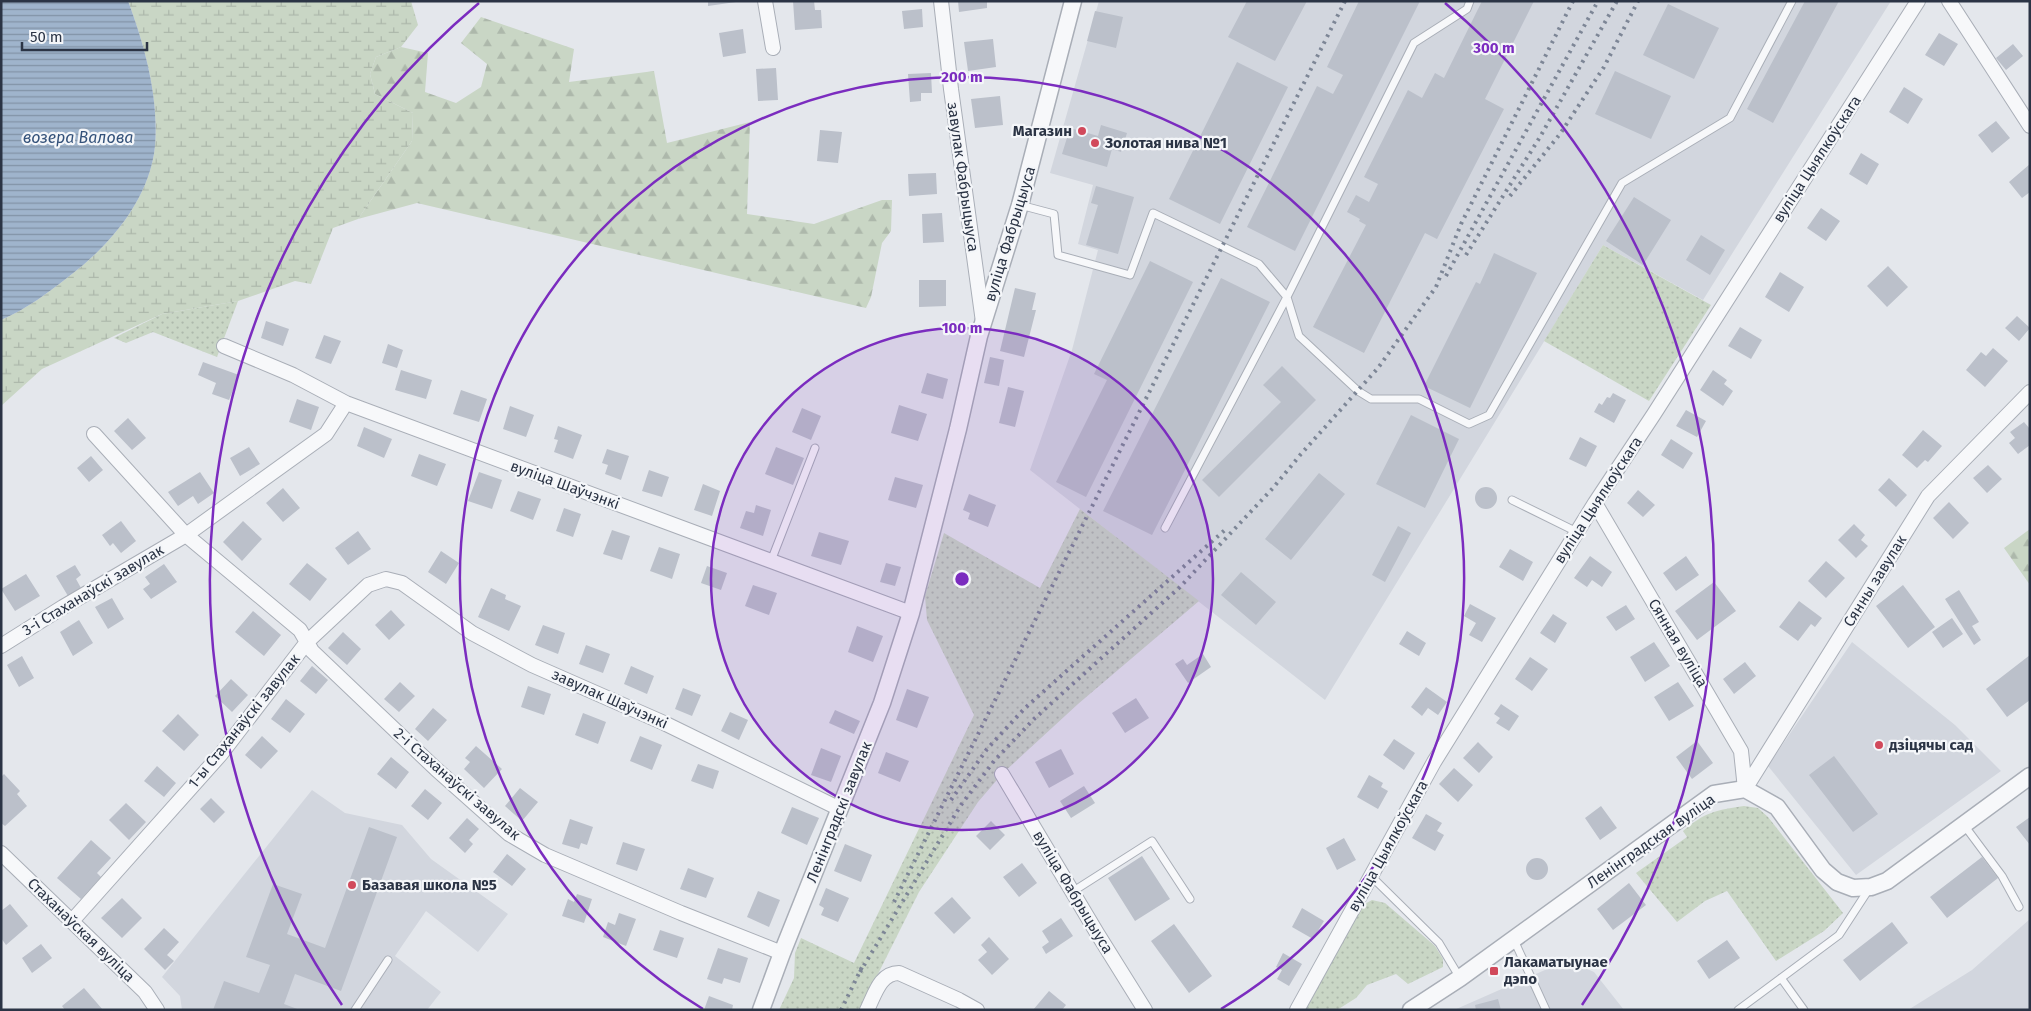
<svg xmlns="http://www.w3.org/2000/svg" width="2031" height="1011" viewBox="0 0 2031 1011" font-family="'Fira Sans',sans-serif">
	<style>
		.built { fill: #d2d6de }
		.grass { fill: url(#grass-dots) }
		.forest { fill: url(#forest-firs) }
		.wetland { fill: url(#wetland-marsh) }
		.water { fill: url(#water-rules) }
		.building { fill: #bbc0ca }
		.lines { fill: none; stroke-linecap: round; stroke-linejoin: round }
		.service-casing { stroke: #a9aeb7; stroke-width: 9 }
		.minor-casing { stroke: #a9aeb7; stroke-width: 16 }
		.tertiary-casing { stroke: #a9aeb7; stroke-width: 19 }
		.service { stroke: #f7f8fa; stroke-width: 7 }
		.minor { stroke: #f7f8fa; stroke-width: 14 }
		.tertiary { stroke: #f7f8fa; stroke-width: 16 }
		.rail { stroke: #7d8696; stroke-width: 4; stroke-dasharray: 2.5 5; stroke-linecap: butt }
		.ring { fill: none; stroke: #7b2cbf; stroke-width: 2.5 }
		.poi-dot { fill: #d1495b; stroke: #f4f6f9; stroke-width: 2 }
		.labels { text-anchor: middle; stroke-width: 4.5; stroke-linejoin: round; paint-order: stroke }
		.poi-label { font-size: 15px; font-weight: bold; fill: #2b3445; stroke: #f4f6f9; text-anchor: start }
		.street-label { font-size: 15px; fill: #2b3445; stroke: #f4f6f9 }
		.water-label { font-size: 16px; font-style: italic; fill: #34527a; stroke: #f4f6f9 }
		.centre { fill: #7b2cbf; stroke: #f4f6f9; stroke-width: 2.5 }
		.ring-label { font-size: 15px; text-anchor: middle; font-weight: bold; fill: #7b2cbf; stroke: #f4f6f9; stroke-width: 4.5; stroke-linejoin: round; paint-order: stroke }
	</style>
	<defs>
		<pattern id="grass-dots" width="8" height="8" patternUnits="userSpaceOnUse" patternTransform="scale(1.25)"><rect width="8" height="8" fill="#c9d6c5"/><path d="M2 2h.1M6 6h.1" fill="none" stroke="#adb8ab" stroke-width="1.8" stroke-linecap="round"/></pattern>
		<pattern id="forest-firs" width="22" height="20" patternUnits="userSpaceOnUse" patternTransform="scale(1.25)"><rect width="22" height="20" fill="#c9d6c5"/><path d="M5 1l3.5 6h-7zM16 11l3.5 6h-7z" fill="#adb8ab"/></pattern>
		<pattern id="wetland-marsh" width="20" height="14" patternUnits="userSpaceOnUse" patternTransform="scale(1.25)"><rect width="20" height="14" fill="#c9d6c5"/><path d="M1 5h8M5 5V1M11 12h8M15 12V8" fill="none" stroke="#adb8ab"/></pattern>
		<pattern id="water-rules" width="6" height="5" patternUnits="userSpaceOnUse" patternTransform="scale(1.25)"><rect width="6" height="5" fill="#9fb4cc"/><path d="M0 2.5h6" fill="none" stroke="#8293a7"/></pattern>
	</defs>
	<rect width="100%" height="100%" fill="#e4e7ec"/>
	<path class="built" d="M1099,1H1891L1703,300L1603,245L1325,700L1030,470L1072,350L1098,250L1078,244L1093,185L1050,173Z
		M1852,642L1955,725L2001,771L1856,875L1768,766Z
		M312,790L345,813L402,825L431,859L508,914L478,952L426,911L395,956L441,992L427,1010H182L180,996L162,977Z
		M2030,919V1010H1908L1972,970Z
		M1554,966L1583,967L1594,972L1624,1010H1454Z"/>
	<path class="grass" d="M1603,245L1711,305L1649,401L1544,341Z
		M238,301L217,357L153,332L126,343L114,338L162,314Z
		M1080,509L1199,601L1078,704L1002,774L978,802L919,892L860,1010H779L794,978L795,953L801,938L854,963L974,715L927,620L925,596L944,533L1040,588Z
		M1744,806L1758,808L1768,817L1843,913L1824,931L1776,961L1727,891L1705,901L1677,922L1636,873L1687,837L1683,831C1705,812 1716,810 1744,806Z
		M1372,900L1385,903L1435,946L1443,959V967L1408,984L1396,974L1367,985L1356,998L1337,1010H1305L1361,906Z"/>
	<path class="forest" d="M481,17L574,49L569,82L654,71L667,143L750,122L747,214L814,224L882,200H892L891,231L882,243L871,297L866,308L417,203L358,219L412,141L413,113L375,94L370,74L376,57L401,47L428,53L425,92L456,103L481,87L487,64L461,43Z
		M2030,529V585L2004,548Z"/>
	<path class="wetland" d="M128,1H411L418,25L401,47L376,57L370,74L375,94L413,113L412,141L358,219L333,228L311,284L295,281L238,301L162,314L42,369L1,406V320C27,309 49,292 72,274C111,244 150,198 155,146C159,98 145,46 128,1Z"/>
	<path class="water" d="M1,1H128C145,46 159,98 155,146C150,198 111,244 72,274C49,292 27,309 1,320Z"/>
	<path class="building" d="M708,1H736V2L708,6Z
		M793,1H814L815,10H821L822,28L795,30Z
		M958,1H987V8L959,12Z
		M1247,1H1307L1275,61L1228,37Z
		M1359,1H1420L1295,251L1247,227L1317,86L1333,94L1343,75L1327,67Z
		M1482,1H1534L1485,99L1504,109L1437,239L1425,233L1364,353L1313,327L1366,225L1359,221L1360,219L1347,212L1356,195L1369,202L1378,184L1364,177L1408,90L1422,98L1435,73L1444,78Z
		M1805,1H1839L1773,123L1747,109Z
		M1668,4L1719,28L1694,79L1643,55Z
		M922,9L923,27L904,29L902,11Z
		M1095,11L1123,17L1116,48L1087,41Z
		M743,29L746,53L723,57L719,33Z
		M1939,33L1958,44L1944,66L1925,55Z
		M993,39L996,67L968,71L964,42Z
		M2013,44L2023,56L2006,70L1996,58Z
		M1237,62L1288,87L1220,224L1169,199Z
		M776,68L778,100L758,101L756,69Z
		M1615,71L1671,96L1651,139L1595,114Z
		M931,73L932,93H921V101L910,102L908,74Z
		M1904,87L1923,99L1908,124L1889,112Z
		M1000,96L1003,125L975,128L971,99Z
		M1996,121L2010,138L1992,153L1978,135Z
		M1101,125L1127,133L1121,152L1112,149L1107,167L1062,154L1070,128L1098,136Z
		M820,130L842,132L838,163L817,161Z
		M1861,153L1879,164L1867,185L1849,174Z
		M2030,164V192L2022,198L2009,182Z
		M936,173L937,194L909,196L908,174Z
		M1096,186L1134,197L1118,254L1086,245L1098,205L1091,203Z
		M1634,197L1671,220L1643,265L1606,241Z
		M1821,208L1840,221L1826,241L1807,228Z
		M942,213L944,242L923,243L922,214Z
		M1701,235L1725,250L1710,275L1686,260Z
		M1494,253L1537,273L1470,408L1424,386L1476,282L1480,284Z
		M1150,261L1193,282L1086,497L1056,482L1107,380L1094,374Z
		M1888,266L1908,287L1887,307L1867,286Z
		M1780,272L1804,287L1789,312L1765,297Z
		M1221,278L1270,302L1152,535L1103,511Z
		M919,280H946V306L919,307Z
		M1015,288L1036,293L1032,310H1036L1024,357L1000,351Z
		M2017,316L2030,328L2019,341L2005,328Z
		M266,321L289,329L283,346L261,338Z
		M1740,327L1762,340L1751,359L1728,346Z
		M324,335L341,341L331,364L315,358Z
		M388,344L403,350L397,368L382,363Z
		M1993,348L2008,361L1985,387L1966,370L1981,352L1986,356Z
		M990,357L1004,360L999,386L984,383Z
		M203,362L239,375L229,400L212,394L216,383L198,375Z
		M1282,366L1316,400L1219,497L1202,480L1281,402L1263,385Z
		M401,370L432,380L426,399L395,390Z
		M1713,370L1727,380L1724,384L1733,391L1723,406L1700,390Z
		M927,373L948,379L943,399L921,393Z
		M1008,387L1024,391L1015,427L999,423Z
		M461,390L487,399L479,422L453,414Z
		M1613,393L1626,400L1614,423L1594,412L1599,403L1602,405L1607,397L1610,398Z
		M297,399L319,407L311,430L289,422Z
		M899,405L927,414L918,441L891,433Z
		M510,406L534,415L526,437L503,429Z
		M802,408L821,416L811,440L792,432Z
		M1686,410L1706,421L1697,437L1676,426Z
		M1411,415L1459,439L1425,508L1376,484Z
		M128,418L146,438L132,450L114,431Z
		M2024,422L2030,429V445L2018,454L2009,443L2015,438L2010,432Z
		M558,426L582,435L573,459L554,452L558,440L554,439Z
		M364,427L392,439L384,458L357,446Z
		M1923,430L1942,446L1928,462L1925,460L1917,468L1902,455Z
		M1580,437L1597,446L1586,467L1569,459Z
		M1671,439L1693,453L1683,469L1661,455Z
		M249,447L260,464L240,476L230,458Z
		M776,447L804,458L793,485L765,474Z
		M607,449L629,456L621,480L605,474L608,465L602,463Z
		M419,454L446,464L437,486L411,476Z
		M91,456L103,470L89,482L77,468Z
		M1988,465L2002,479L1987,493L1973,478Z
		M649,470L669,477L662,497L642,491Z
		M200,472L214,493L198,504L193,496L178,506L168,492Z
		M479,472L502,480L492,509L468,501Z
		M1319,473L1345,494L1291,560L1265,539Z
		M895,477L923,485L916,508L888,500Z
		M1889,478L1907,495L1896,507L1878,490Z
		M703,484L720,491L712,516L694,510Z
		M1475 498a11 11 0 1 1 22 0a11 11 0 1 1-22 0Z
		M283,488L300,508L283,522L266,503Z
		M1638,490L1655,505L1643,517L1627,503Z
		M518,491L541,499L533,520L510,511Z
		M969,494L996,505L988,527L968,519L970,513L963,510Z
		M1949,502L1969,523L1953,539L1933,518Z
		M756,505L771,510L763,536L740,528L746,511L754,513Z
		M564,508L581,514L573,537L556,531Z
		M121,521L136,541L121,553L113,543L110,546L102,535Z
		M243,521L262,539L242,561L223,542Z
		M1854,524L1865,535L1861,540L1868,546L1856,558L1838,540Z
		M1398,526L1411,533L1385,582L1372,575Z
		M612,530L630,536L622,560L603,554Z
		M358,531L371,549L348,565L335,548Z
		M819,532L849,541L841,565L811,556Z
		M659,547L680,554L672,579L650,571Z
		M1510,549L1533,562L1523,581L1499,567Z
		M441,551L459,563L446,584L428,572Z
		M1590,556L1612,572L1602,587L1592,580L1587,587L1574,578Z
		M1686,556L1699,575L1676,591L1663,573Z
		M1826,561L1845,578L1826,598L1808,581Z
		M307,563L327,579L310,601L289,584Z
		M886,563L901,567L895,586L880,582Z
		M164,564L177,582L151,599L143,589L150,584L145,577Z
		M75,565L81,575L76,579L81,588L68,596L56,576Z
		M707,566L727,573L721,590L701,583Z
		M1241,572L1276,602L1256,625L1221,595Z
		M26,574L40,596L15,611L1,589Z
		M1714,582L1736,611L1697,640L1675,611Z
		M753,585L777,593L769,615L745,606Z
		M1903,585L1935,627L1908,648L1876,606Z
		M491,588L506,595L505,599L521,606L509,631L478,617Z
		M1959,590L1979,622L1972,626L1981,640L1974,645L1945,599Z
		M112,598L124,619L108,629L95,607Z
		M1799,601L1822,618L1815,627L1811,624L1798,641L1779,627Z
		M1470,604L1496,618L1482,642L1469,635L1476,623L1464,616Z
		M1626,605L1635,619L1616,631L1606,617Z
		M391,610L405,625L389,640L375,625Z
		M253,611L281,635L264,656L235,632Z
		M1553,614L1567,623L1555,643L1540,633Z
		M1952,618L1963,634L1943,648L1932,632Z
		M79,620L93,643L73,656L60,632Z
		M543,625L565,633L558,654L535,645Z
		M857,626L883,636L873,662L848,652Z
		M1407,631L1426,643L1419,656L1399,644Z
		M343,632L361,649L347,665L328,648Z
		M1654,642L1670,666L1645,682L1630,657Z
		M586,645L610,654L603,673L579,664Z
		M1203,654L1211,667L1188,683L1175,664L1183,659L1187,665Z
		M2030,655V700L2007,717L1986,689Z
		M22,656L34,678L19,687L7,665Z
		M1530,657L1548,669L1532,691L1515,679Z
		M1745,662L1756,676L1734,694L1723,679Z
		M312,666L328,680L316,694L300,681Z
		M631,666L654,676L647,694L624,684Z
		M231,679L248,695L232,712L215,696Z
		M400,682L415,696L399,712L384,699Z
		M1678,682L1694,706L1669,721L1654,697Z
		M528,686L551,694L544,715L521,707Z
		M1426,687L1447,702L1438,715L1428,708L1422,716L1411,707Z
		M683,688L701,695L692,716L675,709Z
		M907,689L929,697L917,728L896,720Z
		M1136,698L1149,718L1125,733L1112,713Z
		M286,699L305,714L290,733L271,719Z
		M1501,704L1519,716L1509,731L1496,723L1500,718L1494,714Z
		M433,708L447,720L428,741L415,729Z
		M835,710L860,721L854,734L829,723Z
		M730,712L748,720L739,740L721,731Z
		M583,713L606,722L598,744L575,735Z
		M178,714L199,735L184,751L162,731Z
		M262,736L278,751L261,769L245,755Z
		M640,736L662,745L652,770L630,761Z
		M1394,739L1415,753L1404,770L1383,755Z
		M1697,741L1713,763L1692,779L1676,757Z
		M1478,742L1493,757L1479,773L1463,758Z
		M476,746L502,769L484,788L464,769L470,762L465,758Z
		M821,748L841,756L831,782L811,775Z
		M1061,749L1074,774L1049,788L1035,762Z
		M886,752L909,761L900,782L878,773Z
		M1834,756L1878,814L1853,832L1809,775Z
		M391,757L409,772L396,789L377,774Z
		M698,764L719,771L713,789L691,781Z
		M157,766L176,783L164,797L144,781Z
		M1454,768L1473,785L1458,802L1439,784Z
		M4,774L20,791L17,794L27,806L5,826L1,823V777Z
		M1369,775L1383,783L1381,787L1388,791L1378,809L1357,797Z
		M1084,786L1095,803L1071,818L1060,801Z
		M520,788L538,802L522,821L505,806Z
		M425,789L442,803L428,820L411,806Z
		M211,798L225,812L214,823L200,809Z
		M126,803L146,822L129,840L109,820Z
		M1601,806L1617,828L1600,840L1585,818Z
		M792,807L819,818L807,845L781,833Z
		M1426,814L1442,823L1437,831L1444,835L1435,851L1412,838Z
		M2030,817V845L2016,827Z
		M467,818L479,829L469,840L473,844L465,853L449,838Z
		M570,819L593,827L587,845L581,843L579,849L562,844Z
		M991,821L1005,835L990,850L976,836Z
		M369,827L397,837L341,991L295,974L284,1004L300,1010H213L224,981L259,993L270,965L246,957L273,884L302,894L287,934L325,948Z
		M1344,838L1356,860L1337,870L1326,848Z
		M91,840L111,858L97,873L101,877L81,899L57,878Z
		M623,842L645,849L637,871L616,864Z
		M845,844L872,855L861,882L834,871Z
		M507,854L526,869L512,886L493,872Z
		M1142,856L1170,899L1135,921L1108,878Z
		M1982,857L1998,878L1947,918L1930,897Z
		M1526 869a11 11 0 1 1 22 0a11 11 0 1 1-22 0Z
		M1022,863L1037,883L1019,897L1003,877Z
		M688,868L714,878L706,898L680,889Z
		M1629,883L1646,905L1613,930L1597,909Z
		M826,888L849,898L838,922L821,915L824,908L819,905Z
		M758,891L780,900L769,927L747,917Z
		M577,894L592,899L584,923L562,916L568,899L574,902Z
		M952,897L971,918L954,934L934,913Z
		M122,898L142,918L122,938L101,918Z
		M10,904L28,926L6,945L1,938V911Z
		M1302,908L1324,921L1313,939L1292,927Z
		M619,913L636,919L626,946L603,937L608,922L615,925Z
		M1061,918L1073,936L1046,954L1042,947L1049,942L1042,931Z
		M1892,922L1908,943L1860,981L1843,960Z
		M1174,924L1212,976L1189,993L1151,941Z
		M164,928L179,942L167,955L174,961L165,970L144,949Z
		M660,930L684,938L677,958L653,950Z
		M989,937L1009,959L992,975L978,960L987,952L981,945Z
		M1727,940L1740,958L1709,979L1697,961Z
		M41,944L52,958L32,973L22,958Z
		M718,948L748,958L740,983L724,978L722,984L707,979Z
		M1283,953L1302,964L1289,986L1277,979L1282,970L1276,967Z
		M84,988L103,1010H65L62,1006Z
		M1049,991L1066,1005L1062,1010H1033Z
		M709,996L733,1005L732,1010H704Z
		M1498,999L1501,1010H1476L1475,1005Z"/>
	<g class="lines">
		<g class="service-casing">
			<path id="service" d="M1020,205L1054,214L1058,255L1130,275L1153,213L1259,264L1287,297L1299,336L1358,391L1371,399H1419L1469,424L1489,415L1622,183L1730,118L1792,1
				M1512,500L1577,532
				M1165,528L1287,297L1414,43L1467,9L1470,1
				M771,561L815,448
				M1964,825L2002,876L2019,907
				M1371,876L1439,943L1460,978
				M1072,892L1152,841L1190,899
				M1514,940L1546,1010
				M1781,978L1804,1010
				M355,1010L388,960
				M1738,1010L1839,935L1869,889"/>
		</g>
		<g class="minor-casing">
			<path id="minor" d="M765,1L773,48
				M941,1L951,89L983,322
				M1949,1L2030,126
				M224,346L293,375L346,403L911,613
				M94,434L186,535L300,630L312,651L436,769L509,834L545,855L681,913L782,953
				M1595,503L1741,751L1745,789
				M1,646L63,607L186,535L326,434L346,403
				M1002,774L1097,933L1145,1010
				M1745,789L1928,496L2030,392
				M1,853L145,992L157,1010
				M72,921L221,754L307,642L368,585L386,579L402,583L472,633L532,665L664,723L840,809
				M867,1010C875,994 880,973 899,973L959,1000L977,1010
				M1297,1010L1434,762L1595,503L1654,414L1918,1"/>
		</g>
		<g class="tertiary-casing">
			<path id="tertiary" d="M761,1010L782,953L882,703L911,613L958,429L979,336L1020,205L1073,1
				M1411,1010L1460,978L1714,794L1745,789L1777,807L1823,870L1837,882L1853,888L1871,887L1887,881L2030,776"/>
		</g>
		<use href="#service" class="service"/>
		<use href="#minor" class="minor"/>
		<use href="#tertiary" class="tertiary"/>
		<path class="rail" d="M1510,196L1560,134L1604,67L1638,1
			M1466,255L1540,137L1617,1
			M1446,276L1598,1
			M951,800L987,749L1025,708L1226,529
			M894,902L1345,1
			M860,972L961,805L994,761L1034,719L1180,587L1273,488L1301,454L1378,368L1436,287L1461,224L1573,1
			M841,1010L862,967"/>
	</g>
	<circle cx="962" cy="579" r="251" fill="#7b2cbf" fill-opacity=".12"/>
	<g class="ring">
		<circle cx="962" cy="579" r="251"/>
		<path d="M703 1009A502 502 0 1 1 1221 1009"/>
		<path d="M342 1005A752 752 0 0 1 479 3M1445 3A752 752 0 0 1 1582 1005"/>
	</g>
	<g class="poi-dot">
		<circle cx="1082" cy="131" r="5"/>
		<circle cx="1095" cy="143" r="5"/>
		<circle cx="1879" cy="745" r="5"/>
		<circle cx="352" cy="885" r="5"/>
		<rect x="1489" y="966" width="10" height="10" rx="2.5"/>
	</g>
	<g class="labels">
		<g class="poi-label">
			<text x="1072" y="136" text-anchor="end">Магазин</text>
			<text x="1105" y="148">Золотая нива №1</text>
			<text x="1889" y="750">дзіцячы сад</text>
			<text x="362" y="890">Базавая школа №5</text>
			<text x="1504" y="967">Лакаматыунае<tspan x="1504" dy="17">дэпо</tspan></text>
		</g>
		<g class="street-label">
			<text transform="translate(1817 159) rotate(-57)" y="5">вуліца Цыялкоўскага</text>
			<text transform="translate(963 177) rotate(82)" y="5">завулак Фабрыцыуса</text>
			<text transform="translate(1010 234) rotate(-73)" y="5">вуліца Фабрыцыуса</text>
			<text transform="translate(565 485) rotate(20)" y="5">вуліца Шаўчэнкі</text>
			<text transform="translate(1598 500) rotate(-57)" y="5">вуліца Цыялкоўскага</text>
			<text transform="translate(1875 581) rotate(-58)" y="5">Сянны завулак</text>
			<text transform="translate(93 590) rotate(-31)" y="5">3-і Стаханаўскі завулак</text>
			<text transform="translate(1678 643) rotate(59)" y="5">Сянная вуліца</text>
			<text transform="translate(610 699) rotate(24)" y="5">завулак Шаўчэнкі</text>
			<text transform="translate(244 721) rotate(-51)" y="5">1-ы Стаханаўскі завулак</text>
			<text transform="translate(457 784) rotate(41)" y="5">2-і Стаханаўскі завулак</text>
			<text transform="translate(839 812) rotate(-68)" y="5">Ленінградскі завулак</text>
			<text transform="translate(1651 841) rotate(-35)" y="5">Ленінградская вуліца</text>
			<text transform="translate(1388 846) rotate(-61)" y="5">вуліца Цыялкоўскага</text>
			<text transform="translate(1073 892) rotate(59)" y="5">вуліца Фабрыцыуса</text>
			<text transform="translate(81 930) rotate(44)" y="5">Стаханаўская вуліца</text>
		</g>
		<g class="water-label">
			<text x="78" y="143">возера Валова</text>
		</g>
	</g>
	<circle cx="962" cy="579" r="8" class="centre"/>
	<g class="ring-label">
		<text x="1494" y="53">300 m</text>
		<text x="962" y="82">200 m</text>
		<text x="962" y="333">100 m</text>
	</g>
	<rect width="2031" height="1011" fill="none" stroke="#2b3445" stroke-width="5"/>
	<path d="M22 42v8h125v-8" fill="none" stroke="#2b3445" stroke-width="2.5"/>
	<text x="30" y="42" font-size="15" fill="#2b3445" stroke="#f4f6f9" stroke-width="4" paint-order="stroke">50 m</text>
</svg>
